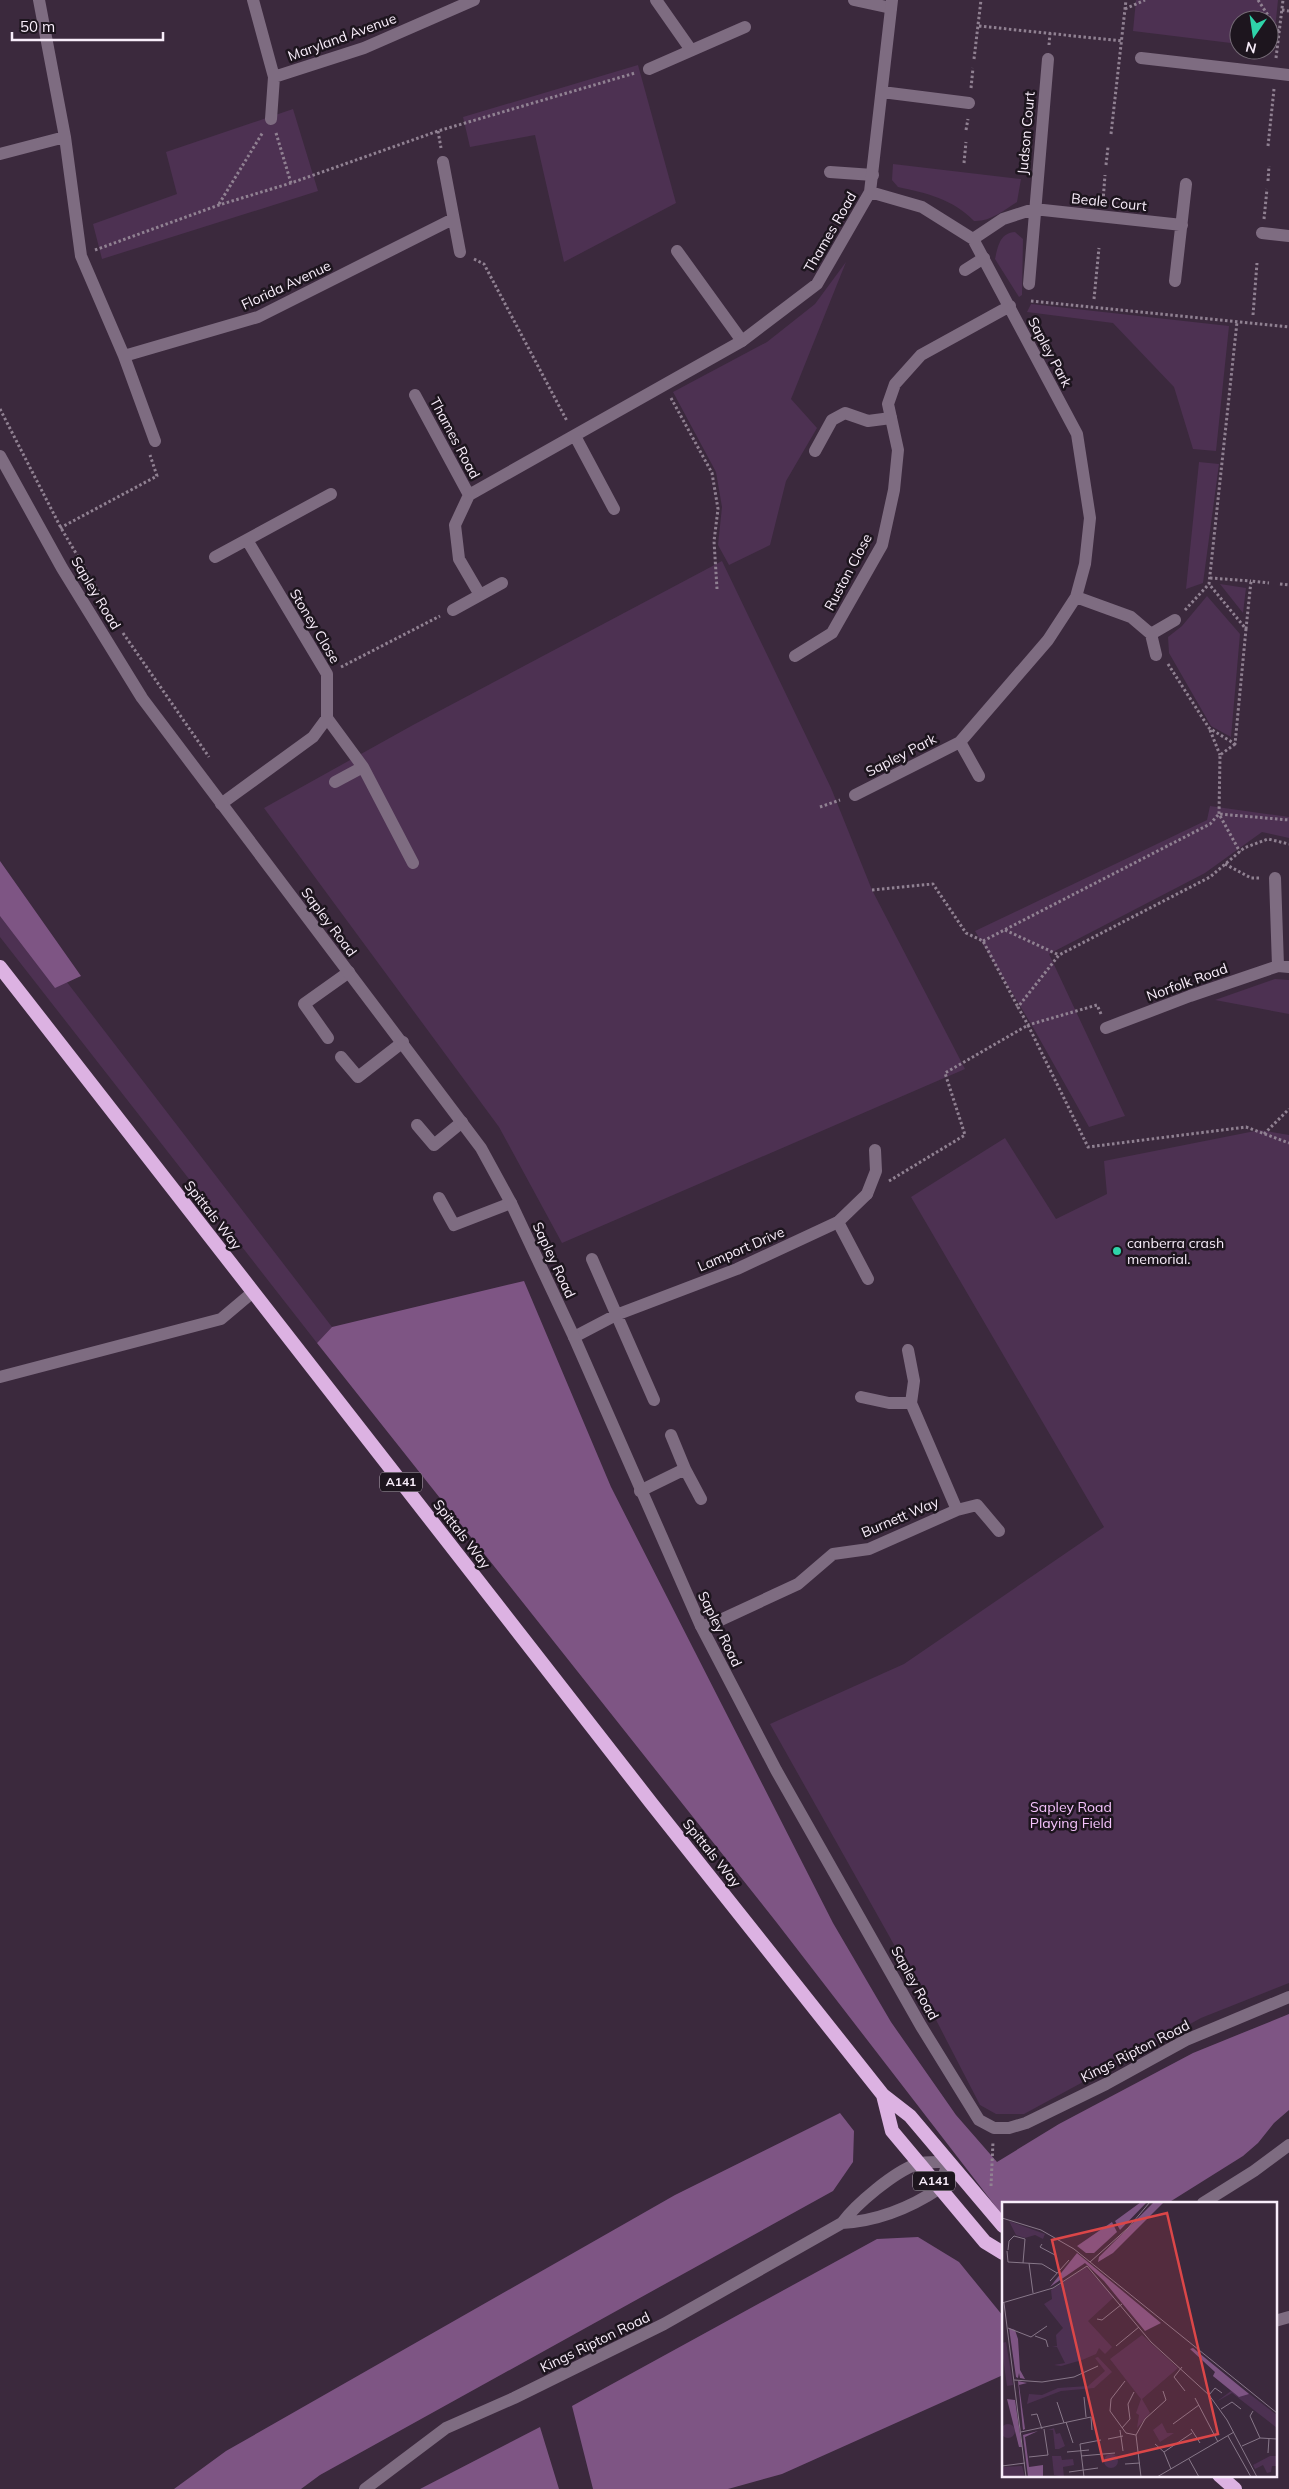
<svg xmlns="http://www.w3.org/2000/svg" width="1289" height="2489" viewBox="0 0 1289 2489" font-family="Mulish,sans-serif">
	<style>
		.green { fill: #4d3152 }
		.forest { fill: #7e5584 }
		.lines { fill: none; stroke-linecap: round; stroke-linejoin: round }
		.path { stroke: #908192; stroke-width: 3; stroke-dasharray: 2.5 2.5; stroke-linecap: butt }
		.service { stroke: #7e6c81; stroke-width: 12 }
		.minor { stroke: #7e6c81; stroke-width: 12 }
		.tertiary { stroke: #7e6c81; stroke-width: 12 }
		.trunk { stroke: #dcb2e2; stroke-width: 14 }
		.poi-dot { fill: #2fd4aa; stroke: #1d151e; stroke-width: 2 }
		.labels { text-anchor: middle; stroke-width: 5; stroke-linejoin: round; paint-order: stroke }
		.shield { fill: #1d151e; stroke: #b6acb8; stroke-width: 1 }
		.shield-label { font-size: 12px; font-weight: bold; fill: #f8edfa }
		.street-label { font-size: 14px; fill: #f8edfa; stroke: #1d151e }
		.poi-label { font-size: 14px; fill: #f8edfa; stroke: #1d151e; text-anchor: start }
		.park-label { font-size: 14px; fill: #f6c4fd; stroke: #1d151e }
		.inset-road { fill: none; stroke: #877789; stroke-width: 1 }
		.view { fill: #db4648; fill-opacity: 0.15; stroke: #db4648; stroke-width: 2.5 }
		.inset-edge { fill: none; stroke: #f8edfa; stroke-width: 2.5 }
	</style>
	<rect width="100%" height="100%" fill="#3b293d"/>
	<path class="green" d="M1136,0H1278L1273,49L1269,48V20H1239V44L1133,31Z
		M638,65L676,203L564,262L535,135L470,147L463,117Z
		M293,109L318,191L102,259L93,224L177,194L166,152Z
		M893,164L1021,179L1017,202C1004,210 990,222 974,221C953,199 926,193 898,187L892,180Z
		M1015,232L1023,239L1022,295L1019,297L995,259C998,246 1000,233 1015,232Z
		M846,262L791,399L817,428L786,481L770,545L729,565L718,545L722,507L716,472L673,392L767,342L815,304Z
		M1031,304L1229,326L1216,451L1193,449L1174,387L1113,323L1027,312Z
		M1199,462L1219,464L1203,583L1186,589Z
		M722,561L831,788L872,890L965,1069L562,1243L499,1127L264,808L413,725Z
		M1220,584L1246,588L1243,613Z
		M1207,596L1240,634L1231,737L1211,726L1169,653L1168,637L1182,626Z
		M1210,806L1289,817V838L1262,832L1205,873L1049,954L1125,1116L1089,1127L1034,1029L975,931L1207,820Z
		M0,895L332,1327L317,1343L0,937Z
		M1275,979L1289,980V1014L1215,1000Z
		M1260,1130L1289,1135V1983L1201,2018L1024,2114H996L980,2105L933,2014L770,1724L904,1664L1104,1527L911,1197L1005,1138L1056,1219L1107,1194L1104,1161Z"/>
	<path class="forest" d="M0,861L81,976L55,988L0,916Z
		M524,1281L611,1487L833,1923L891,2022L956,2115L997,2162L1059,2124L1193,2053L1289,2014V2110L1274,2123L1258,2143L1243,2156L1168,2203H1003V2216L777,1923L317,1343L332,1327Z
		M840,2113L854,2131L853,2162L833,2191L320,2475L301,2489H174L226,2451L675,2195Z
		M918,2237L959,2262L1003,2316V2375L782,2474L728,2489H593L572,2406L877,2239Z
		M540,2427L559,2489H420Z"/>
	<g class="lines">
		<path class="path" d="M1258,0L1279,32
			M1125,9L1145,0
			M1282,10L1289,11
			M979,26L1122,41
			M1049,45L1050,33
			M1276,58L1283,0
			M974,59L981,0
			M971,88L973,68
			M966,130L968,119
			M438,131L441,148
			M276,133L291,183
			M1111,134L1126,0
			M1268,146L1274,89
			M964,163L966,142
			M1106,165L1108,147
			M1268,181L1269,166
			M1103,201L1105,175
			M219,204L263,132
			M1264,219L1267,189
			M95,250L219,205L291,183L438,131L635,73
			M474,259L484,264L567,421
			M1094,299L1099,248
			M1031,301L1289,327
			M1253,315L1257,263
			M671,398L712,473L718,509L714,541L717,589
			M0,409L61,528L106,604
			M60,528L157,476L150,455
			M1210,578L1251,581
			M1280,584L1289,585
			M1185,610L1209,584L1237,322
			M1246,629L1251,581L1269,583
			M123,633L209,757
			M1168,664L1209,728L1235,744L1246,629L1209,584
			M341,667L440,616
			M1210,730L1220,755
			M1235,744L1220,755L1219,814L1240,852
			M820,807L840,800
			M1225,864L1251,878H1259
			M872,890L933,884L966,933L983,941L1018,1007
			M1005,930L1059,955
			M983,941L1210,824L1219,814L1289,820
			M1101,1014L1097,1005L1028,1025L1018,1007L1059,955L1210,877L1244,848L1268,839L1289,844
			M1264,1134L1289,1109
			M889,1181L965,1135L945,1073L1028,1025L1088,1147L1246,1127L1289,1143
			M991,2186L993,2142"/>
		<path class="service" d="M854,0L891,8
			M830,172L873,175
			M677,251L742,341
			M965,270L984,258
			M815,451L832,420L845,413L868,421L891,418
			M327,718L363,767L413,863
			M335,782L363,767
			M328,1038L304,1004L349,972
			M341,1057L358,1077L403,1042
			M417,1125L434,1145L462,1122
			M867,1194L876,1171L875,1150
			M439,1198L454,1225L511,1203
			M838,1222L868,1279
			M0,1377L221,1319L253,1292
			M1275,2321L1289,2317"/>
		<path class="minor" d="M39,0L65,137L81,256L124,356L155,441
			M253,0L274,77L271,119
			M656,0L691,50
			M1141,58L1289,75
			M649,69L745,27
			M274,77L364,48L474,0
			M882,92L969,103
			M0,154L65,137
			M443,162L460,252
			M1262,233L1289,236
			M973,239L1003,219L1034,209L1182,225
			M1175,281L1186,184
			M1029,284L1048,59
			M124,356L258,317L453,219
			M415,395L469,495
			M575,436L614,509
			M215,557L331,494
			M480,595L459,559L455,525L469,495L742,341L817,284L870,192L892,0
			M1076,597L1131,617L1151,634
			M453,610L502,583
			M1156,655L1151,634L1175,620
			M795,656L832,633L882,545L894,490L898,450L888,404L895,384L921,355L1010,306
			M960,742L979,776
			M855,795L960,742L1048,640L1076,597L1085,564L1090,518L1077,434L973,239L922,207L870,192
			M221,804L313,737L327,718V674L247,540
			M1275,878L1278,966
			M1106,1028L1190,996L1278,966L1289,967
			M592,1259L654,1400
			M574,1337L616,1315L737,1269L838,1222L867,1194
			M861,1397L889,1403H911L914,1381L908,1350
			M911,1403L957,1510
			M671,1435L685,1469L701,1499
			M640,1491L685,1469
			M701,1626L714,1623L798,1584L833,1554L869,1549L957,1510L977,1505L999,1531
			M1203,2203L1254,2171L1289,2145"/>
		<path class="tertiary" d="M0,456L62,568L142,698L481,1148L511,1203L574,1337L701,1626L776,1770L921,2026L979,2120L994,2128H1009L1026,2123L1106,2084L1186,2040L1289,1997
			M365,2489L446,2428L514,2398L664,2324L842,2223C856,2204 894,2172 917,2164C926,2161 939,2162 948,2162L940,2188C910,2208 877,2221 842,2223"/>
		<path class="trunk" d="M0,967L652,1804L883,2095L910,2116L1003,2226
			M883,2095L892,2131L985,2242L1003,2253
			M1219,2475L1235,2489"/>
	</g>
	<circle class="poi-dot" cx="1117" cy="1251" r="5"/>
	<g class="labels">
		<g class="shield">
			<rect x="380" y="1472.5" width="42" height="19" rx="4"/>
			<rect x="913" y="2171.5" width="42" height="19" rx="4"/>
		</g>
		<g class="shield-label">
			<text x="401" y="1486">A141</text>
			<text x="934" y="2185">A141</text>
		</g>
		<g class="street-label">
			<text transform="translate(342 37) rotate(-20)" y="5">Maryland Avenue</text>
			<text transform="translate(1026 133) rotate(-85)" y="5">Judson Court</text>
			<text transform="translate(1109 202) rotate(6)" y="5">Beale Court</text>
			<text transform="translate(830 232) rotate(-60)" y="5">Thames Road</text>
			<text transform="translate(286 285) rotate(-25)" y="5">Florida Avenue</text>
			<text transform="translate(1050 352) rotate(62)" y="5">Sapley Park</text>
			<text transform="translate(455 438) rotate(62)" y="5">Thames Road</text>
			<text transform="translate(848 572) rotate(-62)" y="5">Ruston Close</text>
			<text transform="translate(96 593) rotate(59)" y="5">Sapley Road</text>
			<text transform="translate(315 626) rotate(59)" y="5">Stoney Close</text>
			<text transform="translate(901 755) rotate(-27)" y="5">Sapley Park</text>
			<text transform="translate(329 922) rotate(53)" y="5">Sapley Road</text>
			<text transform="translate(1187 982) rotate(-20)" y="5">Norfolk Road</text>
			<text transform="translate(213 1215) rotate(52)" y="5">Spittals Way</text>
			<text transform="translate(741 1249) rotate(-23)" y="5">Lamport Drive</text>
			<text transform="translate(554 1260) rotate(65)" y="5">Sapley Road</text>
			<text transform="translate(900 1517) rotate(-23)" y="5">Burnett Way</text>
			<text transform="translate(462 1534) rotate(52)" y="5">Spittals Way</text>
			<text transform="translate(720 1629) rotate(64)" y="5">Sapley Road</text>
			<text transform="translate(712 1853) rotate(51)" y="5">Spittals Way</text>
			<text transform="translate(915 1983) rotate(61)" y="5">Sapley Road</text>
			<text transform="translate(1135 2051) rotate(-27)" y="5">Kings Ripton Road</text>
			<text transform="translate(595 2342) rotate(-26)" y="5">Kings Ripton Road</text>
		</g>
		<g class="poi-label">
			<text x="1127" y="1248">canberra crash<tspan x="1127" dy="16">memorial.</tspan></text>
		</g>
		<g class="park-label">
			<text x="1071" y="1812">Sapley Road<tspan x="1071" dy="16">Playing Field</tspan></text>
		</g>
	</g>
	<g transform="translate(1002 2202)">
		<rect width="275" height="275" fill="#3b293d"/>
		<path d="M7,19L43,32L41,37L33,33L23,36L14,33ZM84,65L112,95L86,119L110,145L103,152L97,146L94,152L80,158L59,164L52,163L63,161L55,145H50L55,144L54,133L61,126L42,102L50,97L49,88ZM140,133L176,166L140,197L148,211L135,226L137,213L134,211L139,197L108,157ZM4,140L11,183L5,184L0,149V141ZM96,155L110,170L92,186L59,189L25,202L27,192L40,193L56,186L86,184L103,169L93,156ZM215,167L275,213V226L230,191L214,200L229,189L211,174ZM160,221L165,231H172L158,240L151,228ZM-1 229a7 7 0 1 1 14 0a7 7 0 1 1-14 0ZM52,226L54,232L58,231L63,244L57,247H53L51,228H46ZM102 259a7 7 0 1 1 14 0a7 7 0 1 1-14 0ZM50,254H59L60,258L71,257L72,263L61,265L62,275L52,273ZM268,254H275V264H270L269,270L265,271L261,263L253,267L251,263ZM20,264L23,275H0V265Z" fill="#4d3152"/>
		<path d="M139,0H145L118,28L113,19ZM152,0H162L111,51L96,60L97,55ZM110,20L115,30L92,51H84L75,44ZM75,51L159,121L143,129L102,79L83,61L48,85ZM7,126L13,128L16,137L18,168L23,177L18,176L17,171L16,176L14,175ZM191,146L247,192L237,195L211,174L213,170L188,147ZM16,179L25,181L17,183L23,227L21,228ZM5,197L13,198L20,245H17ZM36,229L23,235L27,265L41,263V275H26L21,233Z" fill="#7e5584"/>
		<path class="inset-road" d="M0,16L39,28L72,47L275,211M40,42L38,45L53,53M6,48L7,39L12,34L23,37L21,61M5,49L6,60L40,62L55,71M88,60L126,26L148,0M27,61L31,91M48,79L67,58M0,101L51,86L85,64L149,140L207,193L225,218L255,275M2,101L24,275M95,117L100,118L120,102M6,126L29,135L45,124M33,134L44,138L46,145M114,144L137,125M180,165L172,175L183,189M12,178L40,180L72,175L96,164M123,179L109,197L108,209L124,231L134,233M207,193L213,186L220,191M82,195L84,215M193,196L216,240M55,200L62,221M219,207L230,200L239,207M251,209L248,214L258,236M29,213L35,212L40,227M64,220L71,241M171,222L197,203M120,226L128,217L126,202L132,190M189,227L198,241M118,228L121,249M19,230L89,215L90,228M226,234L249,275M106,237L121,234M153,242L162,250L169,267M240,244L258,236L275,237M65,250L87,248M162,250L190,231M266,251L267,236M79,254L113,251M27,255L46,253L42,227M187,257L197,275M123,262L138,261M0,264L23,261M67,270L96,266M82,275L78,242L99,238M139,275L134,233L143,217L164,198L161,189M155,275L232,230"/>
		<path class="view" d="M165,11L216,232L101,259L50,38Z"/>
		<rect width="275" height="275" class="inset-edge"/>
	</g>
	<g transform="translate(1254 35) rotate(193)"><circle r="24" fill="#1d151e" stroke="#756b76"/>
	<path d="M0-4L9 19L0 12L-9 19Z" fill="#2fd4aa"/>
	<text y="-8" font-size="14" font-weight="bold" text-anchor="middle" fill="#f8edfa">N</text>
	</g>
	<path d="M12 32v8h151v-8" fill="none" stroke="#f8edfa" stroke-width="2.5"/>
	<text x="20" y="32" font-size="15" fill="#f8edfa" stroke="#1d151e" stroke-width="4" paint-order="stroke">50 m</text>
</svg>
